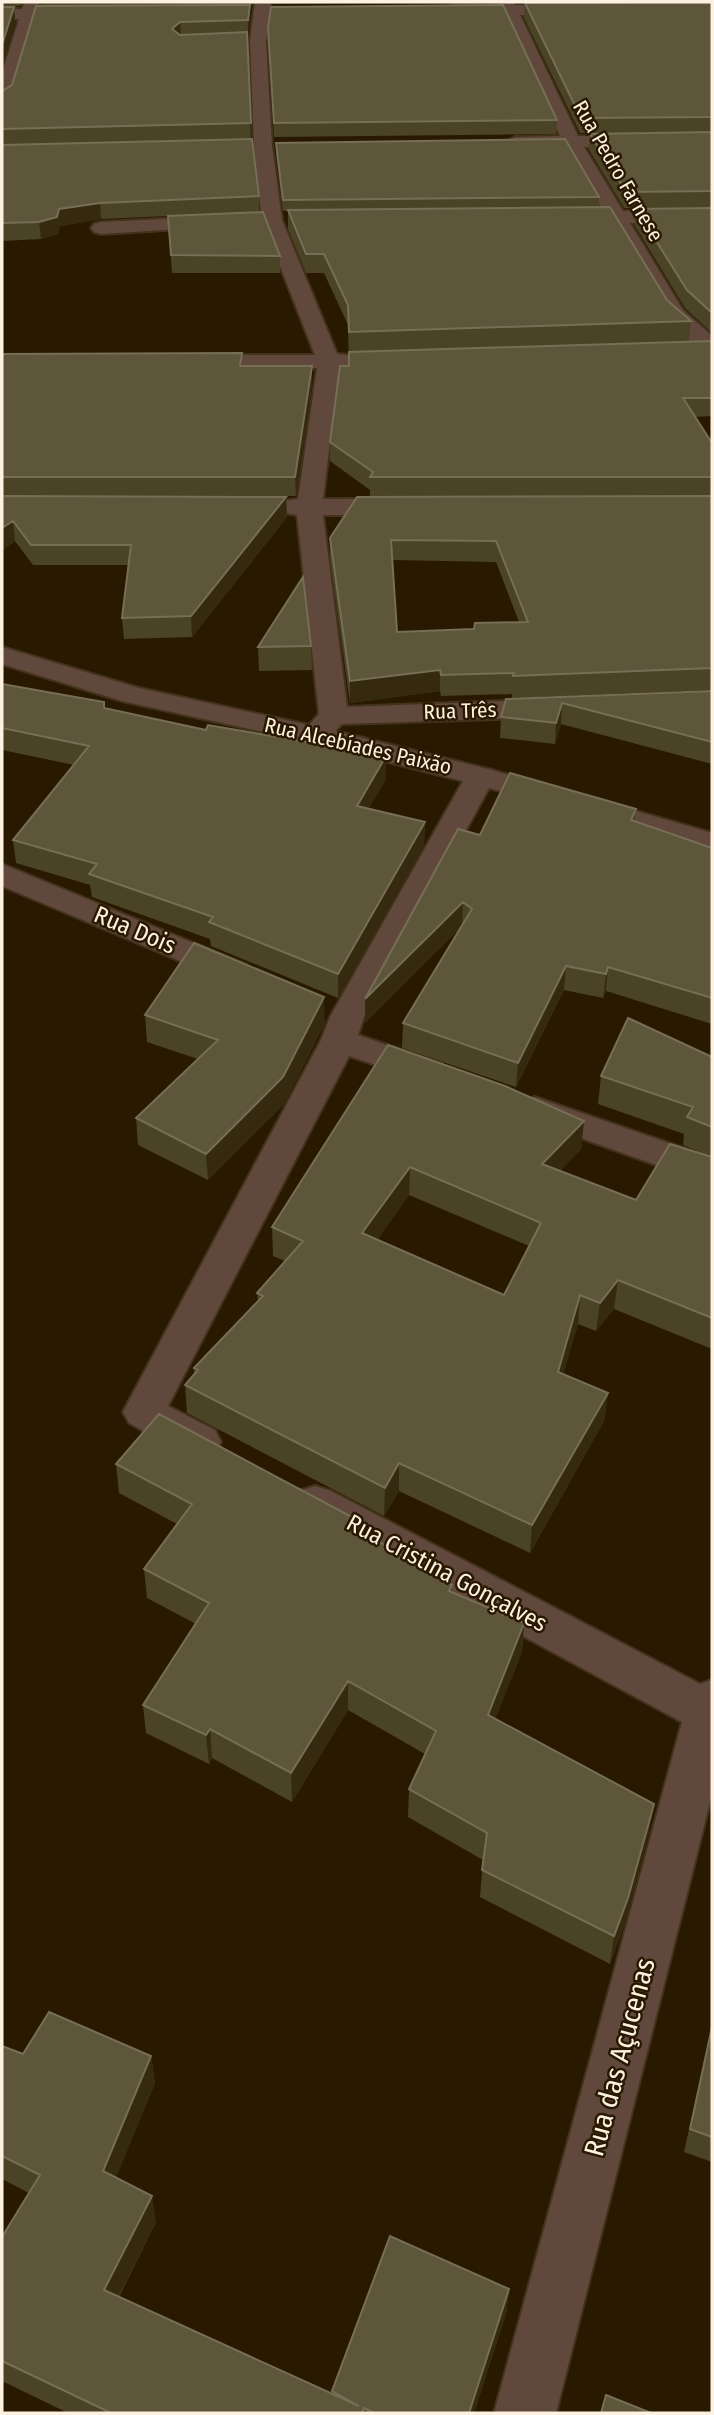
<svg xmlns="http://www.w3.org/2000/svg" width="714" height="2415" viewBox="0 0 714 2415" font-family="'Fira Sans Condensed',sans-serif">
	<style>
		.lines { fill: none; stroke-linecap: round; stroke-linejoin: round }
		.street-casing { stroke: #43331c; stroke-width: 4 }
		.street { fill: #61483c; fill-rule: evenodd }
		.wall { fill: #4a4326; fill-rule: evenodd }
		.shaded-wall { fill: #352a0f }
		.building { fill: #5d563a; stroke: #766e55; stroke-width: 2; fill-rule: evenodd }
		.labels { text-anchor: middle; stroke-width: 5; stroke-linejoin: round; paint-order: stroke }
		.far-street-label { font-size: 21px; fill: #fdf1e2; stroke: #2a1901 }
		.street-label { font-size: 24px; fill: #fdf1e2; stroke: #2a1901 }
		.near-street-label { font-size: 28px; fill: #fdf1e2; stroke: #2a1901 }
	</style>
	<rect width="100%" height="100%" fill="#2a1901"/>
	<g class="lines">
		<g class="street-casing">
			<path id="street" d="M24,2H40L38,9L87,8L95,13L87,18H35L11,100L2,105V73L19,19H2V9H22Z
				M255,2H271L266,41L272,146L282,220L337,354L361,356L364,361L361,366L339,368L323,499H402L411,502L415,507L411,512L402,515H323L347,707L556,699L566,702L570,708L566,714L556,717L342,724L335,731L492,770L516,777L520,783L516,789L505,792L489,788L364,1017L358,1035L442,1064L447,1072L442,1080L429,1083L349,1056L168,1406L215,1430L221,1442L215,1454L200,1458L185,1454L129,1423L123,1412L321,1040L330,1017L463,781L313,743L122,701L2,664V647L139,688L309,725L319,714L297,515L275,512L271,507L275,502L298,499L317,368L190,369L182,367L179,362L182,357L190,355H315L262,220L254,146L250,41Z
				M498,2H514L515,5H577L585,10L577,15H520L578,136L712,135V145L584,147L623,211L712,210V222L630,223L683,310L712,336V354C673,345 631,257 611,223L558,222L555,218L565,212H604L565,147H515L506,142L515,137L560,136L504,15H452L444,10L452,5H500Z
				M221,216L231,222L228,226L101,234L94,232L91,228L94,224L101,222Z
				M584,796L712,833V852L573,812L569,805L573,798Z
				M2,864L247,965L252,972L247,979L235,982L223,979L2,886Z
				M535,1097L712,1158V1185L522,1117L517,1109L522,1101Z
				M315,1486L331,1491L700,1684L712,1680V1794L556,2413H494L682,1722L299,1515L293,1503L299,1491Z"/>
		</g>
		<use href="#street" class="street"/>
	</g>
	<path class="wall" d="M2,2H23L20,6L7,7H14L15,22L2,65Z
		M41,2H254L252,5H250V20L247,35L251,138L259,196V212L280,256V273H172L168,216L101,219L60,226L58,234L41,239L2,241V91L12,85L41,6Z
		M272,2H497L496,3L273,4Z
		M516,2H676L532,3L712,2V333L685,308L635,226L636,209L673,208H624L589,150L590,134L604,133H580L524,18L525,3H518Z
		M269,41L557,120L556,134L274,137Z
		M276,143L599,197V207L667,300L691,321L689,341H712V416L695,417L712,443V690L512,698V694L441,696L440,691L350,703L330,559V538L370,496V490L330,461V442L349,366L348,325L324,273H306L288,229V211H283L276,154ZM393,560L496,562L519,622L474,629L397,632Z
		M242,353V366L312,384L296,496H110L286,497L287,517L192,637L124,639L122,618L129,565H33L15,541L2,550V354Z
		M311,646L312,670L259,671L258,647Z
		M2,684L104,708L386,779L369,808L425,822L424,845L338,998L211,946L210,939L92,897L90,885L16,863L13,840L74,765L2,750Z
		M712,691V764L561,724L555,744L500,738L501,717L506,699Z
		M636,809L635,821L712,848V1024L606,991L603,998L564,990L516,1087L402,1048L403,1023L462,926L365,1023L480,835Z
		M145,1015L325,1023L284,1104L208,1180L138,1145L136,1118L198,1059L147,1042Z
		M388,1045L584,1121L581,1149L560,1171L636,1200L712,1157V1349L614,1309L596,1331L578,1324L563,1374L608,1393L604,1421L530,1553L399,1491L384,1516L187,1413L185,1385L194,1374V1368L258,1302L257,1293L285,1261L273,1256L272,1227ZM409,1195L529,1246L504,1295L377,1240Z
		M712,1057V1157L683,1145L684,1134L598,1104L601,1076Z
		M116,1464L363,1533L452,1585V1592L524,1623L522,1652L495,1719L649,1832L624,1926L610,1964L480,1897L483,1860L408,1817L409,1789L425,1754L348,1710L292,1802L212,1758L209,1764L146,1733L143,1705L196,1624L147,1598L144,1569L177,1524L119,1493Z
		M712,2026V2162L684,2152Z
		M2,2046L23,2054L151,2056L155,2083L116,2177L156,2222L119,2297L332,2393V2391L509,2289L506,2314L474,2413H68L4,2382L2,2387V2237L29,2193L2,2179Z"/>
	<path class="shaded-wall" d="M250,5V20L248,35V20Z
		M14,7L15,22L2,65V45Z
		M180,22L181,36L172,29Z
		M100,203L101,219L60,226L58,234L41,239L39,222L59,209Z
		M312,366V384L296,496L295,477Z
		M286,497L287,517L192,637L191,616Z
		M13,521L15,541L2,550V528Z
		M440,670V691L350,703V681Z
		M562,703L561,724L555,744L556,723Z
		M386,756V779L357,829V806Z
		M425,822L424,845L338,998V974Z
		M463,902L462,926L365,1023V999Z
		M566,966L564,990L516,1087L518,1063Z
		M608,967L606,991L603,998L606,974Z
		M324,997L325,1023L284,1104L208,1180L206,1154Z
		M584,1121L581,1149L540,1192L542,1164Z
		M410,1167L409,1195L362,1262V1233Z
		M618,1280L614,1309L596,1331L600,1303Z
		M580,1295L578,1324L556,1400L558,1372Z
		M608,1393L604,1421L530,1553L532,1525Z
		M399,1463V1491L384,1516L385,1488Z
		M524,1623L522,1652L486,1743L488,1715Z
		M348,1681V1710L292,1802L291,1773Z
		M210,1729L212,1758L209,1764L206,1735Z
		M654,1804L649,1832L624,1926L610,1964L614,1936Z
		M151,2056L155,2083L108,2197L103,2171Z
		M152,2196L156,2222L109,2315L104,2290Z
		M509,2289L506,2314L474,2413H469Z"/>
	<path class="building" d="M712,2V117L581,118L525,3Z
		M250,5L248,20L180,22L172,29L180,35L247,32L251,123L2,129V91L12,85L36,6Z
		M503,5L557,120L274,123L268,28L271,7Z
		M2,7H14L2,45Z
		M712,132V191L626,192L590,134Z
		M252,139L259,196L100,203L59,209L57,217L39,222L2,223V145Z
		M565,139L599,197L283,200L276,143Z
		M610,207L667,300L691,321L349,332L348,305L324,254H306L288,210Z
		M712,208V313L687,290L636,209Z
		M263,212L280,256L171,255L168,216Z
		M712,341V398H683L712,443V477H370L373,472L330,442L340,366H349V352Z
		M242,353L240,366H312L295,477H2V354Z
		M2,496L286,497L191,616L122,618L131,545H31L13,521L2,528Z
		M712,496V668L513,676L514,673L441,675L440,670L350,681L330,538L357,497ZM391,540L496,541L528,622L475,623L474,629L397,632Z
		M303,577L311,646L258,647Z
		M2,684L104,702V708L206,730L208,725L386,756L357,806L425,822L338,974L209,922L213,917L89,874L97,864L13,840L89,746L2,728Z
		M712,691V742L562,703L556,723L501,717L506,699Z
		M510,773L636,809L631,820L712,848V998L608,967L606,974L566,966L518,1063L403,1023L472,909L463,902L365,999L458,829L480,835Z
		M194,943L324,997L283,1077L206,1154L136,1118L218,1040L145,1015Z
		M628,1018L712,1057V1127L687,1117L693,1107L601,1076Z
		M388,1045L505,1086L584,1121L542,1164L636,1200L670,1144L712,1157V1318L618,1280L600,1303L580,1295L558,1372L608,1393L532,1525L399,1463L385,1488L185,1385L198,1370L194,1368L263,1296L257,1293L303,1241L272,1227ZM410,1167L541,1223L504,1295L362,1233Z
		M159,1414L363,1523L359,1530L452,1585L449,1591L524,1623L488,1715L654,1804L628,1898L614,1936L482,1870L487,1833L409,1789L436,1731L348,1681L291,1773L210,1729L206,1735L143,1705L209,1603L144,1569L192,1504L116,1464Z
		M49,2012L151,2056L103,2171L152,2196L104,2290L359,2406L332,2391L390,2236L509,2289L469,2413H374L364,2408L362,2413H111L2,2361V2237L40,2175L2,2156V2046L23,2054Z
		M712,2027V2137L690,2129Z
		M606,2395L651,2413H601Z"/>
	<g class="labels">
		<g class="far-street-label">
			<text transform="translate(618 171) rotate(60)" y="7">Rua Pedro Farnese</text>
			<text transform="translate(460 711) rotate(-2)" y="7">Rua Três</text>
			<text transform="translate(358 746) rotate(13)" y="7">Rua Alcebíades Paixão</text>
		</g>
		<g class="street-label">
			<text transform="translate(135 930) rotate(23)" y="8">Rua Dois</text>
			<text transform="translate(447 1573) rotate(28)" y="8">Rua Cristina Gonçalves</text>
		</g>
		<g class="near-street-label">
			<text transform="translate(619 2057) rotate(-75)" y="10">Rua das Açucenas</text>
		</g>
	</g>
	<rect width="714" height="2415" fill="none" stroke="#fdf1e2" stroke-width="7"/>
</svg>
